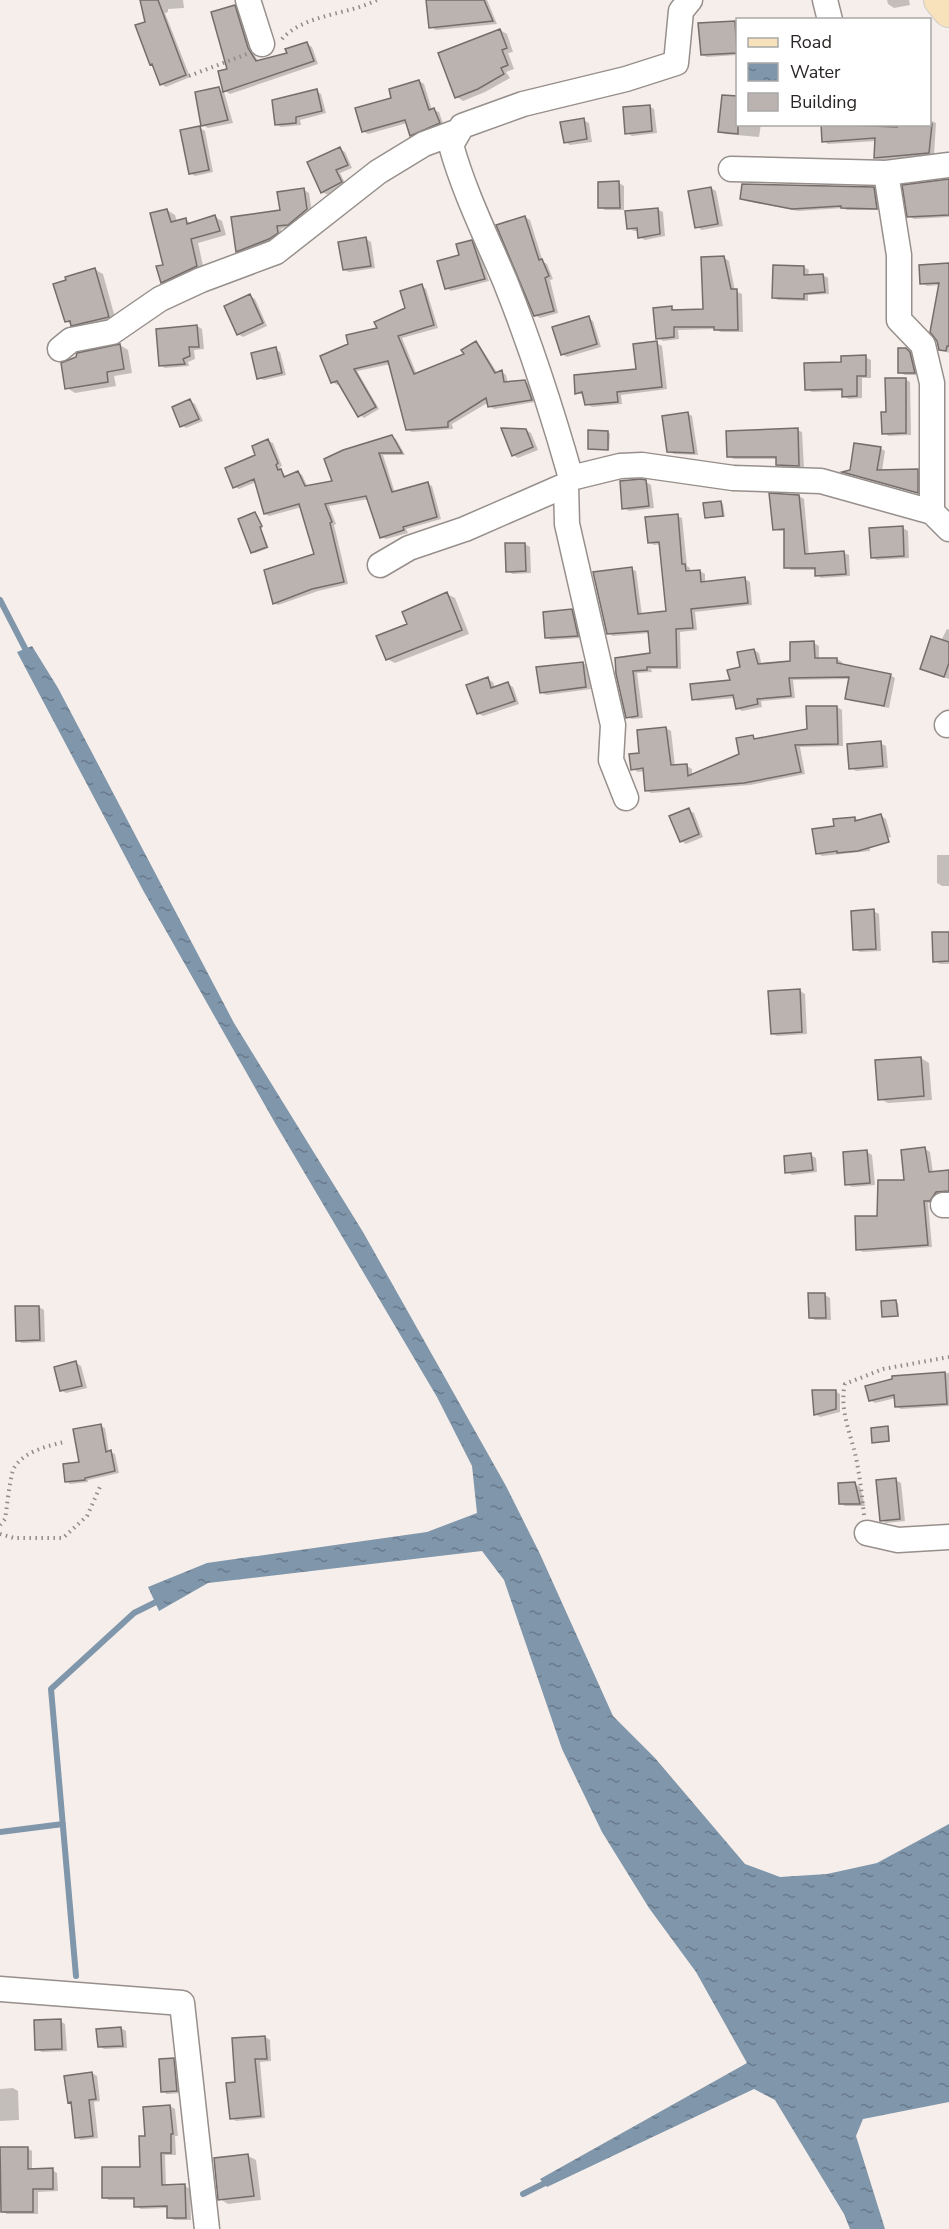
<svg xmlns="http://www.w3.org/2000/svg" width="949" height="2229" viewBox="0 0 949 2229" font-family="'Nunito Sans',sans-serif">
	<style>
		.water { fill: url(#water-ripples) }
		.shadow { fill: #0003 }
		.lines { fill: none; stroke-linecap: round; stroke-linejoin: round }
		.stream { stroke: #7f96ab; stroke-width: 6 }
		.building { fill: #bab3af; stroke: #746d6a; stroke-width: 1.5 }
		.minor-casing { stroke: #968f8b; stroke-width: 27 }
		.major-casing { stroke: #cccbcb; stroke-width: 34 }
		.path { stroke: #918b89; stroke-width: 4; stroke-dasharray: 1.5 4.5; stroke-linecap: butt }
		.minor { stroke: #fff; stroke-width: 24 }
		.major { stroke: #f8e2bc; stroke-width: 32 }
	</style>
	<defs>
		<pattern id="water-ripples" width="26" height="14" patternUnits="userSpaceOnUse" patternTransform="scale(1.5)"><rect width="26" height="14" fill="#7f96ab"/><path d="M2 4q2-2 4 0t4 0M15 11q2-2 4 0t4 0" fill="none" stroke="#687a8b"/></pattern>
	</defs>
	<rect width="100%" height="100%" fill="#f6eeea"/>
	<path class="water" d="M32,646L58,688L234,1023L363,1232L506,1486L540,1554L613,1716L655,1758L745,1864L780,1877L827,1874L877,1863L949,1824V2102L863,2119L856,2136L885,2229H850L844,2214L775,2100L754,2089L547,2187L540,2179L747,2063L696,1972L649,1908L602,1832L562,1749L504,1580L482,1551L208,1583L159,1611L148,1587L207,1563L427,1532L477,1513L472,1466L437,1397L275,1123L144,892L17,652Z"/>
	<path class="shadow" d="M142,0H183L184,8L168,9V12L165,13L190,77L166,87L161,84L155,66L151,64Z
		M428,0H487L497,24L436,30L431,27Z
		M887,0H909L910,5L894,8L888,4Z
		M235,7L240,10L253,53L259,62L289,54L307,44L312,47L318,64L230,94L225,91L229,70Z
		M734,22L738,24V55L707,57L702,55Z
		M500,30L507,34L513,52L508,53L514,69L506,72L510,78L485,92L463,101L457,97Z
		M419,81L424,84L432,110L439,112L444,126L416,138L411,135L407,123L368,134L363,131L393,99Z
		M218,89L224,92L233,123L208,128L203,125Z
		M316,91L321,94L326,113L300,120L301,125L281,127L276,124Z
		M649,106L654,109L657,133L632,136L627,133Z
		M583,120L589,123L592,142L570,145L565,142Z
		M930,120L936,123L934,155L880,160L875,158L877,141L828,144L824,141L822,124H859L898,129L930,124Z
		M738,124H761L759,137L725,134L720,131Z
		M200,128L205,131L213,172L195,176L190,173Z
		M340,149L345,152L352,168L340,173L346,185L328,195L322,192Z
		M949,180V217L914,219L909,216Z
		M619,183L624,186V210H605L600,207Z
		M711,188L716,191L723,226L702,230L697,227Z
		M873,188L878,191L881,210H847L843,208L798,211L746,201L741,198Z
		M304,190L309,193L312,212L293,227L281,229L282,236L274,242L243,254L238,251Z
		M657,209L663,212L665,236L645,240L639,237V231H634L628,228Z
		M167,210L175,215L177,222L186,220L192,224L215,217L222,221L226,235L198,243L204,270L169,286L162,282Z
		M525,217L530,220L543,262L547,264L553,279L550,280L558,313L540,318L535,315Z
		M366,239L371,242L375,268L349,272L344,270Z
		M471,241L476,244L489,281L451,291L446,288L461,256Z
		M724,258L729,261L735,291L742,294L743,332H721L715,329L678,330L679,339L663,341L658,338L671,308L677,311H705Z
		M949,264V353L940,349V285L927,286L922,283Z
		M774,267H804L809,270L808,277L823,275L828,278L829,294L808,295V301L778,300L774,298Z
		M94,269L103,274L116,321L80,329L66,321Z
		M422,286L426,289L438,328L402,338L417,375L466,355L476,343L480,346L498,374L502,372L506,375L508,383L524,381L529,384L535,402L494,409L489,406V402L452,424L453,429L412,432L407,429L391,364L357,371L379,409L364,418L360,415L340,383L337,385L333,382L350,345L379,329L407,309Z
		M250,296L255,299L267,326L243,337L238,334Z
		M588,318L593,321L601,347L567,357L562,354Z
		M197,326L202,329L204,349L194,350L195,359L188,362L189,366L165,368L160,365Z
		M656,343L662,346L667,389L621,395L622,404L592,407L587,404L584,395L577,393L638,370Z
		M120,345L128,350L132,373L114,376L116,386L75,393L67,388Z
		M275,349L280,352L286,375L264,380L258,378Z
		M906,350L915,356L919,375H905L899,372Z
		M865,357L871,360V378H862V398L849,399L843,396V391L812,392L807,389L843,363Z
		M905,379L910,382L911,435L889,436L884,433L888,413Z
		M190,401L195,404L203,421L186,428L181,425Z
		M687,413L692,416L698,455L674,454L669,451Z
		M526,430L531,433L538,450L518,458L513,455Z
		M797,430L802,432L804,468L783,467L778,464L777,459H734L729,456Z
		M608,432L610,434L609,450L589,448Z
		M392,437L396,439L405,455H383L395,493L427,484L432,486L441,519L406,529L408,533L386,539L381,537L369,499L329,506L336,524L334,525L348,584L318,591L278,605L274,603L316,555L302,507L269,516L265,514L256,482L239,489L235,487L268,441L273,443L282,466L280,467L281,471L287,477L297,472L302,475L308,487L334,482Z
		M880,448L885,451L882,471L917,470L922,473V494L846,473Z
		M646,482L651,485L654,508L629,511L624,508Z
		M799,496L804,499L809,555L844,553L849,555L850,576L821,578L817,575L816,570H791L786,567L785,531H779L774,529Z
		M721,502L723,504L725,517H706Z
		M255,514L263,528H261L269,548L255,553L253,552Z
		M677,516L682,518L687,566L690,568V572L700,571L705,574V583L745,579L750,582L752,605L695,612L697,630L680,632L681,669H651L652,672L637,673L643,718L632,719L627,717L617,674L652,654L650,633L613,636L608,633L631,569L636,571L642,615L668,613L661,544L654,545L649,542Z
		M903,528L908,531L909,558L877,560L872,557Z
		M525,544L530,547L531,573L513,574L507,571Z
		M447,594L455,598L469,634L395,663L387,659L409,625Z
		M572,611L577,614L582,638L551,640L546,637Z
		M947,629L949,630V679L926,671Z
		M814,643L819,646V660L837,659L842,662V665L890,675L895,678L889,708L851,701L846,698L850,679L793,680L795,698L761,701L762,707L742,711L737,708L735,698L698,701L693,699L731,681L754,650L759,653L762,666L792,663Z
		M583,663L588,666L591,689L546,695L541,692Z
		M487,679L493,682L495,688L508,684L513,687L519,704L483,716L478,713Z
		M837,707L842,710L843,746L800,747L805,774L750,785L651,793L646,790L645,771L638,772L633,769L641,754L666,728L671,731L675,766H687L692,769V776L741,755L753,737L759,740L808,730Z
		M880,743L886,746L888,768L856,771L851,768Z
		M688,810L694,813L703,837L686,844L681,841Z
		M881,816L886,819L891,837L869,841L870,851L822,856L817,853L836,827L855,818L860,821Z
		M937,855H949V886H942L937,883Z
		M873,911L879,914L881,951L860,952L855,949Z
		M949,933V964H940L935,961Z
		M800,991L805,994L807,1034L777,1036L772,1033Z
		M921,1058L929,1063L932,1100L888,1103L880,1099Z
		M925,1149L930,1152L933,1173L949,1172V1194L935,1203H928L932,1247L863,1252L858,1249L906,1181Z
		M867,1152L872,1155L875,1185L852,1187L847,1184Z
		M811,1155L816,1158L817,1172L792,1175L787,1172Z
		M809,1295H825L830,1298L831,1320H815L810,1317Z
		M896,1302L898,1303L899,1316H884Z
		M39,1307L44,1310L45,1342L22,1343L17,1340Z
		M76,1363L81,1366L87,1388L66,1393L61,1390Z
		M949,1373V1406L901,1409L896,1406V1398L875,1403L870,1400L894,1380V1377Z
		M835,1391L840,1394V1412L820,1417L815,1414Z
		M100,1426L105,1428L109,1452L115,1454L119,1473L88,1480V1482L70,1484L66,1481L81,1463Z
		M887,1429L889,1430L890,1442H874Z
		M896,1480L901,1483L905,1521L886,1523L881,1520Z
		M854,1484L860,1487L865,1506H845L840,1503Z
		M60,2021L65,2024L67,2051L42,2052L37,2049Z
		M121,2028L126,2031L127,2048L104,2049L99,2046Z
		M265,2037L270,2040L271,2061L260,2062L265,2118L236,2121L231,2118L237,2083Z
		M173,2060L179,2063L182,2093L167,2094L162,2091Z
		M92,2073L97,2076L100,2101L94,2102L98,2138L81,2140L76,2137L72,2103L70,2102Z
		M13,2088L18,2091L19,2120L0,2121V2089Z
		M170,2106L175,2109L178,2136H175L176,2155H165L166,2186H185L190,2189L191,2220H174L169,2217L168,2208L141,2209L135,2206V2200H109L103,2197L141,2168L146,2138Z
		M27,2148L32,2151V2170H52L57,2173L58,2191L38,2192V2214H7L2,2211L0,2178Z
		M248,2156L256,2160L261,2200L228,2204L220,2199Z"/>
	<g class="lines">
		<path class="stream" d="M0,600L29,656
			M0,1832L63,1824
			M76,1976L51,1689L134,1613L162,1599
			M523,2194L549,2181"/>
	</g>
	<path class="building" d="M140,0H158L186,75L160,85L152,64L150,65L135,25L145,22Z
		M426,0H484L493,21L429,28Z
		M235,5L248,48L256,61L287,53L285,49L307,42L314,61L223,92L218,71L227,69L211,12Z
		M735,21L737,53L701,55L698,23Z
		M500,29L507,48L502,50L508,65L501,68L504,74L478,89L455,98L438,53Z
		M419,80L429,110L434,108L440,123L410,136L405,120L362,132L355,108L391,98L389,89Z
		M219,87L228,120L201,126L195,92Z
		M317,89L322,111L296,117V123L275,125L272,100Z
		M722,95L738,96V134L718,132Z
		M650,105L652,131L625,134L623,107Z
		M584,118L587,139L564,143L560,122Z
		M821,124L897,127V124H932L929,153L874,158L875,138L822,142Z
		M200,126L209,170L189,174L180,130Z
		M340,147L348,165L336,170L342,182L321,193L307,162Z
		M949,179V215L907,217L902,185Z
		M619,181L620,208H598V182Z
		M742,184L874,187L877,209L841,208V206L792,209L740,199Z
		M711,187L718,224L695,228L688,191Z
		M304,188L307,209L288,225L277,226L278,233L269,239L236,252L231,217L280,210L277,192Z
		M658,208L660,234L638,238L637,228L627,229L625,211Z
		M167,209L171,222L186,218L187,224L215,215L220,231L191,239L197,266L161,283L156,266L163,265L150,213Z
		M525,216L539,260L542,259L549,276L545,278L554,311L534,316L496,225Z
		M366,237L371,266L343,270L338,242Z
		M472,240L485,279L445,289L437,261L459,255L456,244Z
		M724,256L731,289H737L738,330H714V327H674V337L656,339L653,308L672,306V310L703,309L701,257Z
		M949,263V346H947L946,351L939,350L937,341L930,332L939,283L920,284L919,265Z
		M773,265L804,266V275L823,274L825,292L804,294V299L772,298Z
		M95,268L109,317L71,326L70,321L65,322L53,284L66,280L65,277Z
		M422,284L434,325L398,336L414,374L464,354L461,350L476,341L495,373L502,370L504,382L525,380L532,400L488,407L486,398L448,422V427L406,430L388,361L354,369L376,407L358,417L337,381L331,383L320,356L348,344L346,335L377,328L374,322L405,308L400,291Z
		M250,294L263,323L237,335L224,306Z
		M589,316L597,344L561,355L552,327Z
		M197,325L199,347H189L190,356L183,359L185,364L159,366L156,329Z
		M657,341L662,387L617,392L618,402L585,405L582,392L575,394L574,375L636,369L633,344Z
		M120,344L124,369L107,372L108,382L65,389L61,363L76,357L77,353Z
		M276,347L282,373L257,379L251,353Z
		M898,348H906L910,352L915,373H898Z
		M866,355V376H857V396L842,397V389L805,390L804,363L841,362V356Z
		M885,378H906V433L882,434L881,412H886Z
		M190,399L199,419L180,427L172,407Z
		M688,412L694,453L667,452L662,416Z
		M501,428L526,429L533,447L512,456Z
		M798,428L799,466L776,465V457H727L726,431Z
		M588,430L608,431V450L588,449Z
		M392,435L402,453H379L392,492L428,482L437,517L403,527L404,530L380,538L366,496L325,504L332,522L330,523L344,582L312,589L273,604L264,570L314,554L299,504L264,514L254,479L233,488L225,468L255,455L252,446L268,439L278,463L276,465L278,470L281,469L284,477L298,471L305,486L332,481L324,459L343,450Z
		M854,443L881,447L877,470L918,469V493L842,472L850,470Z
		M641,479L646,480L649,506L622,509L620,481Z
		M769,493L799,495L805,554L844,551L846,574L815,576V568H784V529L773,530Z
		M721,501L723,516L705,518L703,503Z
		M255,512L262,526L260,527L267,547L251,553L238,519Z
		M678,514L682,564H685L686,571L700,570L701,582L745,577L748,603L691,609L693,628L676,629L677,667H647V670L633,671L638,716L626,718L616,674L615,658L650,653L648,631L607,634L593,572L632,567L638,614L666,611L659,542L648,543L645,517Z
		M903,526L904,556L871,558L869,528Z
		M505,543H525L526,571L506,572Z
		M447,592L462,630L386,660L376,636L407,624L402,612Z
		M572,609L578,636L545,638L543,612Z
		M931,636L949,642V663L944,677L920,669Z
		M814,641L815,658H837V663L891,674L884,706L845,699L849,677L789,678L791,696L757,699L758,704L736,709L733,695L692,700L690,684L730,680L727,670L740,667L737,652L754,649L758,664L790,661V642Z
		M583,662L586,687L540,693L536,667Z
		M488,677L491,688L508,682L515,701L477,714L466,685Z
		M806,706H837L838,744L795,745L801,772L744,783L645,791L643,768L631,770L629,754L639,753L637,730L666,727L671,765L687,764L688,776L739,754L736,738L753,735L754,739L807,729Z
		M881,741L883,766L849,769L847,744Z
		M689,808L699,834L680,842L669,816Z
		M881,814L889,842L858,851L837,853V851L816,854L812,829L834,826L833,819L855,817V821Z
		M874,909L876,949L853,950L851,911Z
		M932,932H949V961L933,962Z
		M800,989L802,1032L771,1034L768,991Z
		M921,1057L924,1096L878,1100L875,1060Z
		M925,1147L929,1172L949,1170V1191L936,1192L930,1201H924L928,1245L856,1250L855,1216H877L878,1180H904L901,1150Z
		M867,1150L870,1183L845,1185L843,1152Z
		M811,1153L813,1170L785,1173L784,1156Z
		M808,1293H825L826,1318H809Z
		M896,1300L898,1316L882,1317L881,1301Z
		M15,1306H39L40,1340L16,1341Z
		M76,1361L82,1386L60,1391L54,1367Z
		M945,1372L947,1404L895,1407L894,1395L869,1401L865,1386L892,1379V1376Z
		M812,1390H836V1409L814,1415Z
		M101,1424L106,1452L111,1450L115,1471L85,1478V1480L65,1482L63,1464L79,1462L73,1429Z
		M888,1426L889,1441L872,1443L871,1428Z
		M896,1478L900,1519L880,1521L876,1480Z
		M855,1482L860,1504H839L838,1483Z
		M61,2019L62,2049L35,2050L34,2020Z
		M121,2027L123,2046L98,2047L96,2029Z
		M265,2036L267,2059H255L261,2116L230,2119L226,2083L235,2082L232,2038Z
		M174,2058L177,2091L161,2092L159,2059Z
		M92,2072L96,2099L89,2100L93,2136L75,2138L71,2102L68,2103L64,2076Z
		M170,2105L173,2134H171V2153H161L162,2185L185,2184L186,2218H167V2206L134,2207V2198H102V2167H140L139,2136H145L143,2107Z
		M0,2147H28V2169L53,2168V2189H33V2212H1Z
		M248,2154L254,2196L218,2200L214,2158Z"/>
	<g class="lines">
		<g class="minor-casing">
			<path id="minor" d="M248,0L262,44
				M825,0L830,20
				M949,165L886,173L899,255V320L923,345L932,383V512L949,529
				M731,169L886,173
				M60,349L71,340L112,332L160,299L201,280L276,252L378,172L424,144L459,131
				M571,478L620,466L642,465L733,478L821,481L932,512
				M380,565L409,548L465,529L566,485
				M947,725L949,723
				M626,798L611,760L613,725L567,524L566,485L571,478C552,411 531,346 505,281C486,236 464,192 451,145L462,126L523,104L626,79L676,63L681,11L690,0
				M943,1205H949
				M867,1533L898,1540L949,1537
				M0,1989L182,2003L207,2229"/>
		</g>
		<g class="major-casing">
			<path id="major" d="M940,0L949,11"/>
		</g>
		<path class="path" d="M282,39C304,14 348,15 377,0
			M189,76L247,54
			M864,1515C862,1496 860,1477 856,1458C851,1434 839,1410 845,1384L883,1369L949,1357
			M0,1525L5,1519C7,1508 10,1475 14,1468C23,1452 47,1446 64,1442
			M0,1534L14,1538H63L87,1516L100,1487"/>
		<use href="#minor" class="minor"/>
		<use href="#major" class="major"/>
	</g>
	<rect x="736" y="18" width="195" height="108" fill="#ffffff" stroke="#a9a8a8" stroke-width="1.5"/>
	<rect x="748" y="38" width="30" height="9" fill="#f8e2bc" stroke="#a9a8a8" stroke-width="1.5"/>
	<text x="790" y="48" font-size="18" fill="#292625">Road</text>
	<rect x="748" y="63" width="30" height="18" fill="url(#water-ripples)" stroke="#a9a8a8" stroke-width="1.5"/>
	<text x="790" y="78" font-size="18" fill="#292625">Water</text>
	<rect x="748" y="93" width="30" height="18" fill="#bab3af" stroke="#a9a8a8" stroke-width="1.5"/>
	<text x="790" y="108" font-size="18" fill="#292625">Building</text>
</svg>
